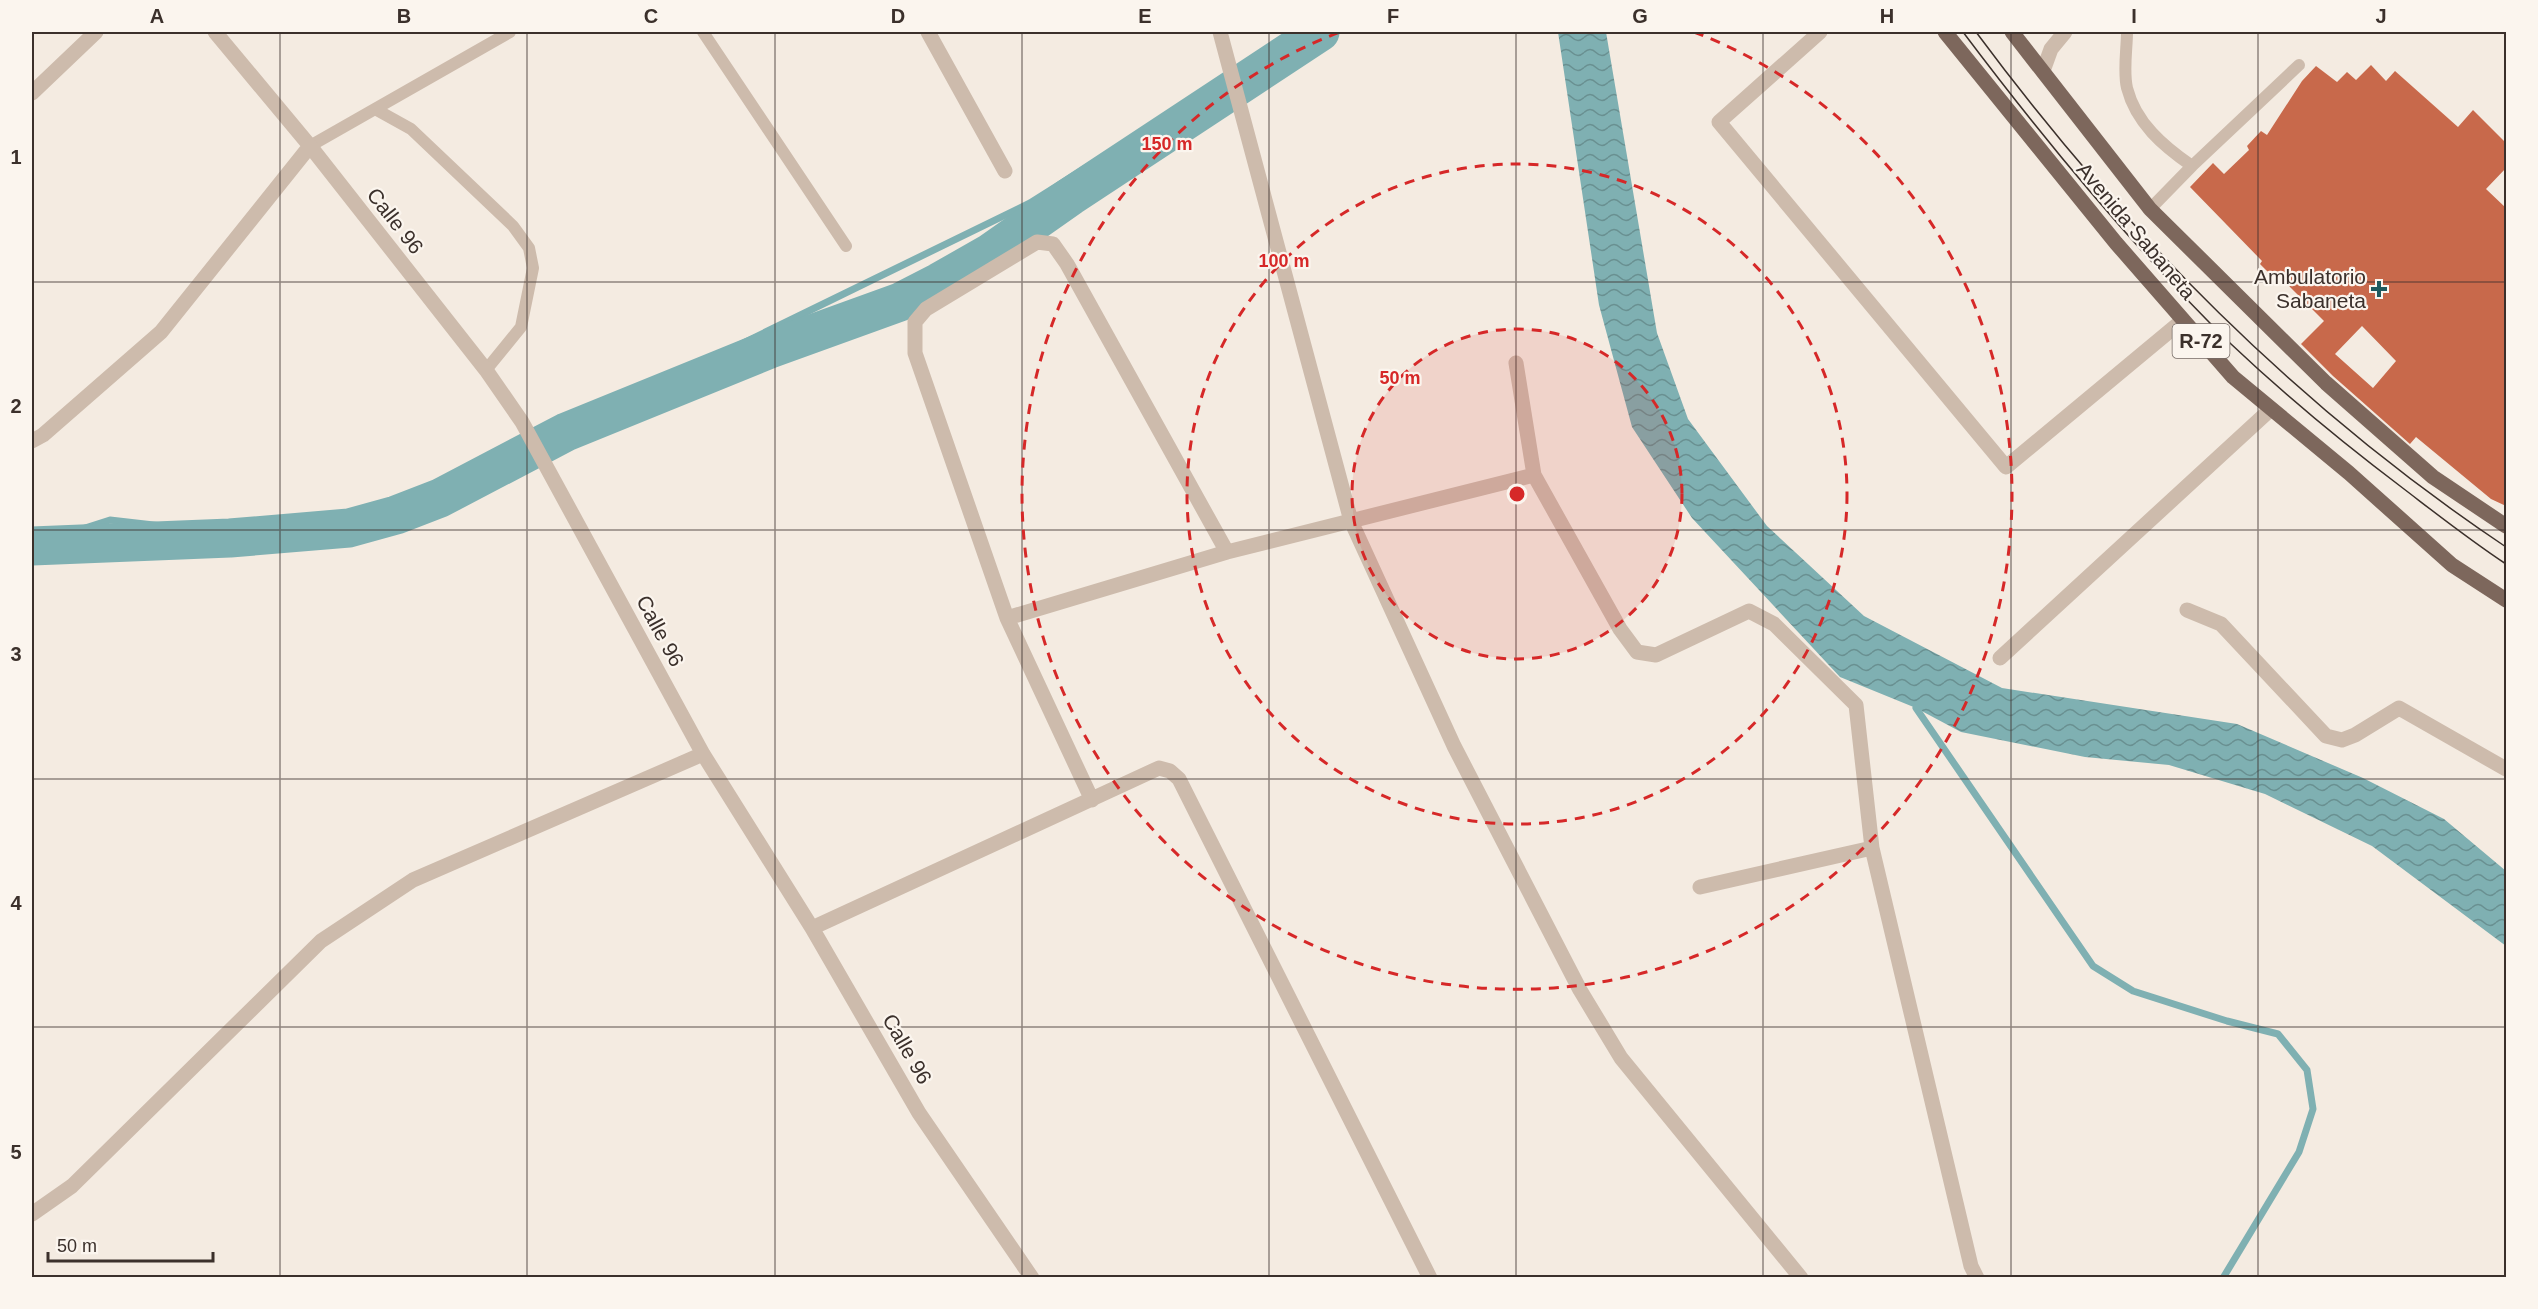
<svg xmlns="http://www.w3.org/2000/svg" width="2538" height="1309" viewBox="0 0 2538 1309" font-family="Helvetica,sans-serif">
	<style>
		.water { fill: url(#water-waves) }
		.lines { fill: none; stroke-linecap: round; stroke-linejoin: round }
		.stream { stroke: #7fb0b2; stroke-width: 7 }
		.river { stroke: #7fb0b2; stroke-width: 39 }
		.building { fill: #c8694b; fill-rule: evenodd }
		.service { stroke: #cdbbac; stroke-width: 12 }
		.minor { stroke: #cdbbac; stroke-width: 15 }
		.primary { stroke: #7d675c; stroke-width: 15 }
		.tram { stroke: #3b302b; stroke-width: 1.5 }
		.grid { fill: none; stroke: #3b302b; stroke-width: 1.5; stroke-opacity: 0.55 }
		.ring { fill: none; stroke: #d62828; stroke-width: 3; stroke-dasharray: 10 8 }
		.poi-dot { fill: #1f5a5e; stroke: #fbf5ee; stroke-width: 2 }
		.labels { text-anchor: middle; stroke-width: 4.5; stroke-linejoin: round; paint-order: stroke }
		.shield { fill: #fbf5ee; stroke: #756b66; stroke-width: 1.5 }
		.shield-label { font-size: 20px; font-weight: bold; fill: #3b302b }
		.street-label { font-size: 21px; fill: #3b302b; stroke: #fbf5ee }
		.poi-label { font-size: 21px; fill: #3b302b; stroke: #fbf5ee; text-anchor: end }
		.centre { fill: #d62828; stroke: #fbf5ee; stroke-width: 3 }
		.ring-label { font-size: 18px; text-anchor: middle; font-weight: bold; fill: #d62828; stroke: #fbf5ee; stroke-width: 4.5; stroke-linejoin: round; paint-order: stroke }
		.neatline { fill: none; stroke: #3b302b; stroke-width: 2 }
		.grid-label { font-size: 20px; text-anchor: middle; font-weight: bold; fill: #3b302b }
	</style>
	<defs>
		<pattern id="water-waves" width="16" height="10" patternUnits="userSpaceOnUse" patternTransform="scale(1.5)"><rect width="16" height="10" fill="#7fb0b2"/><path d="M0 5q4-4 8 0t8 0" fill="none" stroke="#699091"/></pattern>
	</defs>
	<rect width="100%" height="100%" fill="#f4ebe1"/>
	<path class="water" d="M1558,32H1606L1657,333L1688,419L1767,526L1864,616L2002,688L2237,724L2363,778L2444,819L2506,871V946L2372,846L2265,794L2169,765L2085,757L1961,732L1916,708L1840,677L1692,518L1632,427L1599,305Z"/>
	<g class="lines">
		<path class="stream" d="M32,545L110,520L329,545L1030,203L1233,75L1296,32
			M1916,708L2093,966L2133,991L2227,1021L2278,1034L2307,1070L2313,1109L2299,1152L2223,1278"/>
		<path class="river" d="M32,546L230,538L349,528L396,515L440,498L566,432L770,349L900,302L939,282L990,253L1071,196L1320,32"/>
	</g>
	<path class="building" d="M2371,65L2386,81L2395,71L2458,127L2473,110L2506,143V168L2486,189L2506,208V506L2491,499L2416,437L2410,444L2333,376L2301,344L2324,321L2275,272L2272,276L2260,264L2262,261L2190,187L2213,163L2224,174L2249,150L2247,146L2261,131L2267,135L2302,81L2316,66L2337,82L2347,72L2356,80ZM2362,326L2396,361L2373,388L2335,354Z"/>
	<g class="lines">
		<path class="service" d="M703,32L846,246
			M2127,32C2127,49 2123,71 2127,88C2136,123 2163,146 2192,166
			M375,109L411,129L513,226L529,248L533,268L521,327L486,370
			M310,146L510,32
			M2150,209L2192,166L2299,65"/>
		<path class="minor" d="M215,32L310,146L486,370L522,422L703,754L812,928L919,1113L1032,1278
			M928,32L1005,171
			M1220,32L1351,521L1454,746L1580,990L1621,1058L1801,1278
			M1820,32L1719,122L2006,467L2183,320
			M2043,71L2051,49L2065,32
			M32,93L96,32
			M1516,363L1534,475
			M32,441L43,435L161,332L310,146
			M2187,610L2221,624L2326,736L2342,740L2355,735L2399,708L2506,769
			M1007,618L1227,552L1534,475L1620,629L1637,652L1656,655L1749,611L1774,624L1856,705L1872,848L1971,1266L1977,1278
			M2000,658L2271,409
			M1092,800L1007,618L915,353V322L926,309L1037,242L1053,244L1067,264L1227,552
			M1700,887L1872,848
			M812,928L1159,768L1170,771L1179,779L1430,1278
			M32,1214L72,1186L321,941L413,880L703,754"/>
		<path class="primary" d="M1945,32L2116,243L2233,377L2349,473L2452,565L2506,600
			M2012,32L2150,209L2326,383L2433,477L2506,526"/>
		<path class="tram" d="M1963,32C2045,141 2133,248 2231,344C2286,396 2344,444 2404,489C2438,515 2471,541 2506,564
			M1976,32C2126,234 2297,407 2506,547"/>
	</g>
	<path class="grid" d="M280,32V1278M527,32V1278M775,32V1278M1022,32V1278M1269,32V1278M1516,32V1278M1763,32V1278M2011,32V1278M2258,32V1278M32,282H2506M32,530H2506M32,779H2506M32,1027H2506"/>
	<circle cx="1517" cy="494" r="165" fill="#d62828" fill-opacity=".12"/>
	<g class="ring">
		<circle cx="1517" cy="494" r="165"/>
		<circle cx="1517" cy="494" r="330"/>
		<path d="M1694 32A495 495 0 1 1 1340 32"/>
	</g>
	<path class="poi-dot" d="M2376 280h6v6h6v6h-6v6h-6v-6h-6v-6h6z"/>
	<g class="labels">
		<rect class="shield" x="2172.5" y="324" width="57" height="34" rx="4.5"/>
		<g class="shield-label">
			<text x="2201" y="348">R-72</text>
		</g>
		<g class="street-label">
			<text transform="translate(395 221) rotate(52)" y="7">Calle 96</text>
			<text transform="translate(2136 231) rotate(50)" y="7">Avenida Sabaneta</text>
			<text transform="translate(660 631) rotate(62)" y="7">Calle 96</text>
			<text transform="translate(907 1049) rotate(60)" y="7">Calle 96</text>
		</g>
		<g class="poi-label">
			<text x="2366" y="284">Ambulatorio<tspan x="2366" dy="24">Sabaneta</tspan></text>
		</g>
	</g>
	<circle cx="1517" cy="494" r="9" class="centre"/>
	<g class="ring-label">
		<text x="1167" y="150">150 m</text>
		<text x="1284" y="267">100 m</text>
		<text x="1400" y="384">50 m</text>
	</g>
	<rect width="2538" height="1309" fill="none" stroke="#fbf5ee" stroke-width="66"/>
	<path d="M48 1252v9h165v-9" fill="none" stroke="#3b302b" stroke-width="3"/>
	<text x="57" y="1252" font-size="18" fill="#3b302b" stroke="#fbf5ee" stroke-width="4.5" paint-order="stroke">50 m</text>
	<rect x="33" y="33" width="2472" height="1243" class="neatline"/>
	<g class="grid-label">
		<text x="157" y="23">A</text>
		<text x="404" y="23">B</text>
		<text x="651" y="23">C</text>
		<text x="898" y="23">D</text>
		<text x="1145" y="23">E</text>
		<text x="1393" y="23">F</text>
		<text x="1640" y="23">G</text>
		<text x="1887" y="23">H</text>
		<text x="2134" y="23">I</text>
		<text x="2381" y="23">J</text>
		<text x="16" y="164">1</text>
		<text x="16" y="413">2</text>
		<text x="16" y="661">3</text>
		<text x="16" y="910">4</text>
		<text x="16" y="1159">5</text>
	</g>
</svg>
